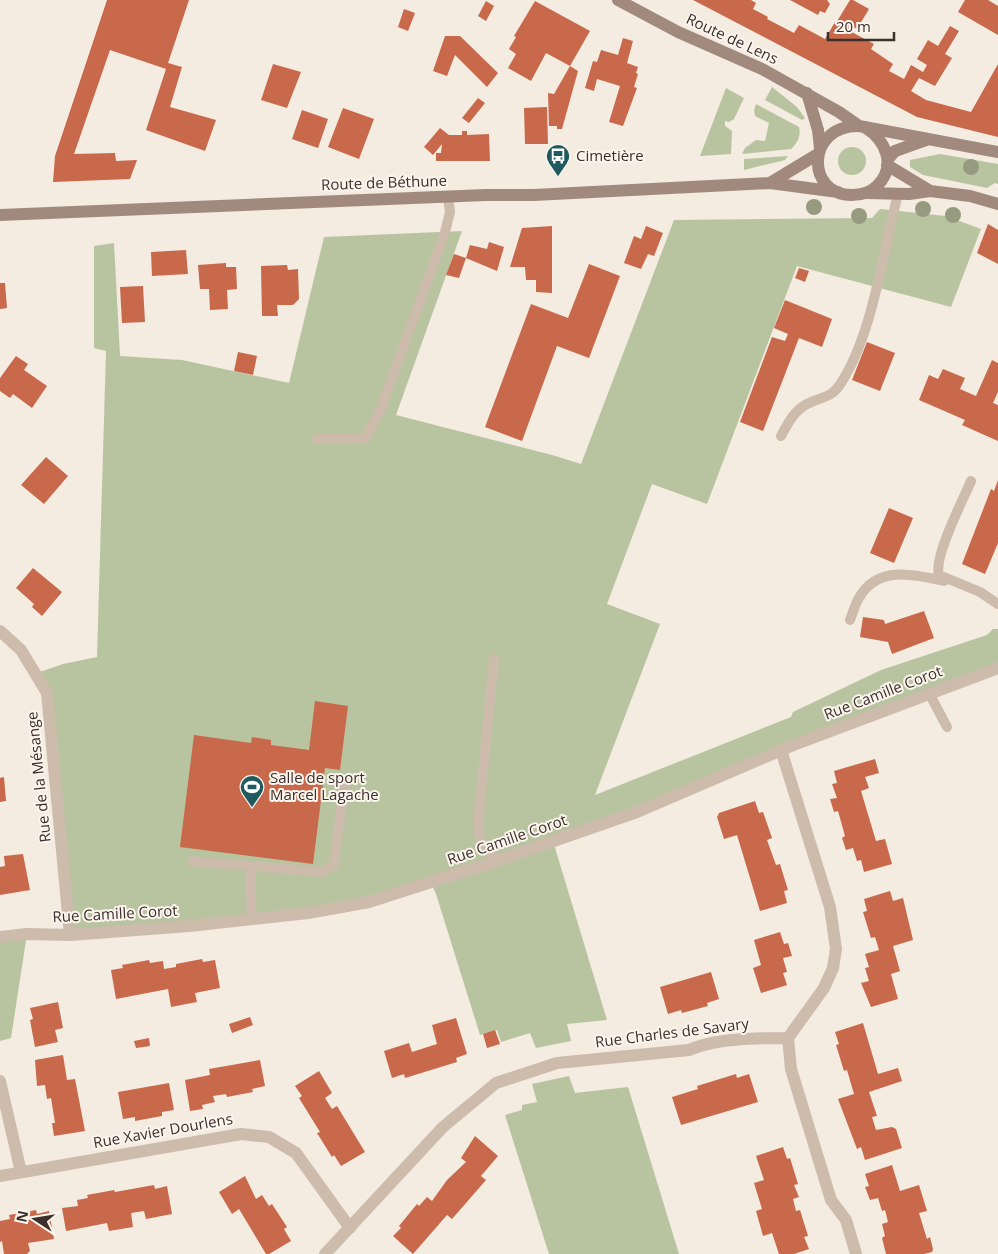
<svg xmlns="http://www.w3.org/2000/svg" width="998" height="1254" viewBox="0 0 998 1254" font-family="'Open Sans',sans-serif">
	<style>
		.green { fill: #b8c4a0 }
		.building { fill: #c8694b }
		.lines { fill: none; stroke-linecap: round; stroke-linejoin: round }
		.lane { stroke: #cdbbac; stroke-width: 10 }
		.street { stroke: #cdbbac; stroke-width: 12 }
		.secondary { stroke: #a18a7d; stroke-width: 12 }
		.tree { fill: #969b7f }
		.labels { text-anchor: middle; stroke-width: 4; stroke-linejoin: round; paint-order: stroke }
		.street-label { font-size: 15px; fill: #3b302b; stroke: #fbf5ee }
		.poi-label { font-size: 15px; fill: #3b302b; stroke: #fbf5ee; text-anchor: start }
	</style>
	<rect width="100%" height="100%" fill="#f4ebe1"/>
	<path class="green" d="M772,87L797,107L805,118L802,120L765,100Z
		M726,88L744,98L734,119L729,122L725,121V126L732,131L731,154L700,156Z
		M756,104L799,127C801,137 798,142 791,149L742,154L745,148L756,140L765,141L769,123L755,116L754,110Z
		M838 161a14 14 0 1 1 28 0a14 14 0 1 1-28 0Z
		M940,154L998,164V184L995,183L987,188L923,175L910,167V160Z
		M788,156L785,160L744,170V159Z
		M880,209L946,216L981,229L951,307L797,266L707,504L652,484L607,604L660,624L595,795L791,717L793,712L881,670L987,635L993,629H998V668L553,841L607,1020L567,1024L571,1041L536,1048L530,1033L501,1042L497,1030L480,1035L436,894L431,883L369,902L70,935L52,737L37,673L63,664L97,657L106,351L94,348V246L114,243L120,356L182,360L289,383L324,237L462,231L396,415L552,455L581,464L674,220L872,218Z
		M27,934L11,1038L0,1041V937Z
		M569,1076L575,1093L628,1087L679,1254H549L505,1115L522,1110V1105L537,1102L532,1084Z"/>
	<path class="building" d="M107,0H189L168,63L182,67L170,107L216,120L205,151L146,130L166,69L110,50L74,154L115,153L116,161L137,160L130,179L53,182L55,156Z
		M693,0H751L756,3L753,9L768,17L767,19L794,33L799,25L825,39L835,22L836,23L850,0H853L869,9L857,29L851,26L848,30L874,44L871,49L893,64L889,71L904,79L911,65L923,72L927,65L917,59L928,40L938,46L950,26L959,31L945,54L952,58L935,86L919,78L911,91L926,100L971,112L998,64V137L917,117Z
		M790,0H827L830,4L825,13L820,11L818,15Z
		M965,0H988L998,6V35L958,12Z
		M486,1L494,6L486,21L478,16Z
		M535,1L590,31L570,66L546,53L531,81L508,68L516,54L509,49L516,37L514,36Z
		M404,9L415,13L408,31L398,27Z
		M445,36H460L498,73L487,87L455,55L447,76L433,71Z
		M623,38L633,41L627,63L638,67L636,73L638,74L634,87L637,88L623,126L609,122L620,86L597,79L594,91L585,88L593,61L597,62L601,50L618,55Z
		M273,64L301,72L287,108L261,100Z
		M570,66L578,71L562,129H557V126H549L548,93L554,94Z
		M478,98L485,103L469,123L462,118Z
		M547,107L548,144H525L524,108Z
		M343,108L374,119L359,159L328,147Z
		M302,110L328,119L318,148L292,139Z
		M440,128L449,135H462V131H467V135L489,134L490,161H436V153H441L442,144L433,155L424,147Z
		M988,224L998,230V264L977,253Z
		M552,226V293L536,292V280H526L525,267H510L522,228Z
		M646,226L663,233L654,256L648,254L641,269L624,263L634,236L641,239Z
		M489,242L504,247L497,271L466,258L470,245L487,249Z
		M186,250L188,274L152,276L151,252Z
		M454,254L466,258L459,278L446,275Z
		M226,263V267H236L237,289L227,290L228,309L210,310L209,289H200L198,265Z
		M589,264L620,276L589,358L557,346L522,441L485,427L531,304L568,318Z
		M287,265L288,270L298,269L299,299L293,305H277L278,316H262L261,266Z
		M799,268L809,271L805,282L795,278Z
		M0,283H5L7,308L0,309Z
		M143,286L145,322L122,323L120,287Z
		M785,300L832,319L822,347L799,338L763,431L740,422L772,337L785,341L788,334L774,328Z
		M867,342L895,353L880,391L852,380Z
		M238,352L257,356L253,375L234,371Z
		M16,356L28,364L24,370L47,386L32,408L13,394L10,398L0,391V378Z
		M992,360L998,363V392L993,403L998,405V441L962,425L965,420L919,400L929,375L938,379L943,369L965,378L960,389L976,396Z
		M46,457L68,476L44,504L21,485Z
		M998,480V543L985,574L962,564L991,489L994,491Z
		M889,508L913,518L894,563L870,553Z
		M33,568L62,592L42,616L32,607L34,604L16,588Z
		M924,611L934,638L892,654L888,642L860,637L863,617L884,620L885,624Z
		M315,701L348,706L340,770L325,768L313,864L180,847L194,735L251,743L252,737L271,740V745L309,750Z
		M875,759L879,773L865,777L869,788L861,791L876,841L885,839L892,864L864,872L861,860L857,861L853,848L846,850L842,838L845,836L838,811L834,812L830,799L837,798L832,784L837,783L834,771Z
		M4,777L6,801L0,802V778Z
		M755,801L759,813L763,812L772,838L767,840L776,865L780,864L788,890L784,891L787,903L760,911L737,835L724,839L717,817L719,813Z
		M23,854L30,890L0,895V867L5,866L4,856Z
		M890,891L893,901L903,898L913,940L893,946L900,971L891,974L898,999L871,1007L861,983L869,981L865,968L869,967L865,954L879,950L875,937L871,938L863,912L867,911L864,899Z
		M780,932L784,944L788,943L792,956L783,958L787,972L783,973L787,985L761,993L753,968L761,965L754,940Z
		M202,959L203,962L215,960L220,988L195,993L197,1002L171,1007L168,989L116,999L111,970L123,968L122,965L149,960L150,963L163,961L164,969L176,967V964Z
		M711,972L719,999L707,1003L708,1006L682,1013L681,1010L668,1014L660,987Z
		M58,1002L63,1028L55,1030L58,1042L35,1047L30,1020L33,1019L30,1008Z
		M250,1017L253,1025L232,1033L229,1024Z
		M456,1018L467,1054L456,1058L457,1062L405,1078L404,1074L392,1078L384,1051L409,1043L412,1052L437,1044L432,1025Z
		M863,1023L878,1074L898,1068L902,1081L869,1092L877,1116L872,1117L876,1130L892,1127L896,1129L902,1148L865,1160L861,1147L857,1149L838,1099L854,1094L847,1070L844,1071L836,1045L839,1044L835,1032Z
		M495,1030L500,1044L487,1048L483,1034Z
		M149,1038L150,1046L136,1048L134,1041Z
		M63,1055L67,1080L75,1079L85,1131L54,1136L52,1123H55L51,1098L47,1099L45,1085L37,1086L35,1060Z
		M260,1060L265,1086L252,1089L253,1092L227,1097L226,1094L213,1096L215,1102L202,1105L203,1109L190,1111L185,1080L210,1075L209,1069Z
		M319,1071L332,1093L325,1098L332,1109L337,1106L365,1152L341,1166L334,1155L332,1157L317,1133L320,1132L299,1098L302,1096L295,1086Z
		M736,1074L737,1078L749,1074L758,1102L681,1125L672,1097L698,1089L697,1086Z
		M169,1083L174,1110L162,1112V1116L135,1121V1117L123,1119L118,1092Z
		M475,1136L498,1156L481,1176L486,1180L452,1219L447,1215L413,1254L393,1236L401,1228L399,1226L417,1204L419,1206L427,1197L432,1201L447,1180L466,1162L461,1158Z
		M783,1147L787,1159L790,1158L798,1184L794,1185L799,1197L793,1199L796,1211L800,1210L808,1236L804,1237L809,1249L794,1254H779L772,1233L763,1236L756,1211L762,1209L754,1183L764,1180L756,1156Z
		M892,1165L900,1191L919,1185L927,1211L919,1213L927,1239L930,1237L933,1249L932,1252L924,1254H886L882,1238L885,1236L882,1224L888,1222L885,1210L882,1211L878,1198L870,1200L865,1187L869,1186L865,1174Z
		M245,1176L256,1199L262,1195L269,1206L272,1204L287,1227L284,1229L291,1241L269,1254H266L239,1209L232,1214L219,1192Z
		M154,1185L155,1189L167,1186L172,1214L146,1219L144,1211L131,1213L133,1227L109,1231L107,1223L66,1231L62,1208L78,1206L77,1200L88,1198L87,1195L114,1190L115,1192Z
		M36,1210L37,1214L49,1211L54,1239L28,1243L30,1251L27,1254H4L2,1241L0,1242V1221L10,1219L9,1215Z"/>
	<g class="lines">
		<path class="lane" d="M781,436C788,423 794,411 807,404C822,396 831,399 841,383C873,334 883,251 898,194
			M316,439H365L380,411L445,232L450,212L448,197
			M971,481C963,500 933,558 939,575L980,592L998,604
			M850,620C853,613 855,604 859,598C877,565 915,574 944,581
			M494,659L478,824L480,839L496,861
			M929,693L947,727
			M192,861L321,872L334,865L345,780
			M250,867L252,920"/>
		<path class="street" d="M0,631L21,650L47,693L70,935
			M0,937L27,934L70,935L189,926L308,913L369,902L496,861L637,812L791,746L998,668
			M788,1038L791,1069L831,1200L846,1220L856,1254
			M0,1081L21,1172
			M0,1176L241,1134L269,1137L296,1153L350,1228
			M325,1254L443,1127L496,1083L557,1063L689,1050C716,1038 759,1038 788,1038L824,988L833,968L836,949L830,907L781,750"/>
		<path class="secondary" d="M618,0L678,32L762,69L839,112L859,126
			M807,93L818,130L820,148
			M866,128C886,141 897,166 877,186C871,192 861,195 852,195C805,195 806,125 859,126L998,152
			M888,159L895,151L926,140
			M887,165L930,191
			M770,183L818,154
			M867,193L909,194L930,191L970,196L998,204
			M0,215L486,195H534L770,183L838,192"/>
	</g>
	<g class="tree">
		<circle cx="971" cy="167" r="8"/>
		<circle cx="814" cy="207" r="8"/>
		<circle cx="923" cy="209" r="8"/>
		<circle cx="953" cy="215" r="8"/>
		<circle cx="859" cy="216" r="8"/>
	</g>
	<defs>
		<g id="bus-pin" transform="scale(1.25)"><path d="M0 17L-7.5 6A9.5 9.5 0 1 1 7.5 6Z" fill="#1f5a5e" stroke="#fbf5ee"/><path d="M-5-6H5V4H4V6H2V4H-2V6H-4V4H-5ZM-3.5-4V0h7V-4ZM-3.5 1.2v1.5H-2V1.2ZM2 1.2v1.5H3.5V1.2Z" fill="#fff"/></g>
		<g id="stadium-pin" transform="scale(1.25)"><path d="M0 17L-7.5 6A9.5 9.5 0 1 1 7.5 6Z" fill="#1f5a5e" stroke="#fbf5ee"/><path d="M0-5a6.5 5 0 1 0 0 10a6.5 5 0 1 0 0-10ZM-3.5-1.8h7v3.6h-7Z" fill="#fff"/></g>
	</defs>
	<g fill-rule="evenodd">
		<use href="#bus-pin" x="558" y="156"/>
		<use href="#stadium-pin" x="252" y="787"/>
	</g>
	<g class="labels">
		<g class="street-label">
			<text transform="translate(732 39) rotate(25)" y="5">Route de Lens</text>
			<text transform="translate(384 183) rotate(-2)" y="5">Route de Béthune</text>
			<text transform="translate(883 693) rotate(-21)" y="5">Rue Camille Corot</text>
			<text transform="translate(39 777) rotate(-96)" y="5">Rue de la Mésange</text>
			<text transform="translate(507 840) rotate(-19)" y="5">Rue Camille Corot</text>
			<text transform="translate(115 914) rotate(-3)" y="5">Rue Camille Corot</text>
			<text transform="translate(672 1033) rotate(-7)" y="5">Rue Charles de Savary</text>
			<text transform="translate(163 1131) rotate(-10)" y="5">Rue Xavier Dourlens</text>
		</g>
		<g class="poi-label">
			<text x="576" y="161">Cimetière</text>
			<text x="270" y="783">Salle de sport<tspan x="270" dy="17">Marcel Lagache</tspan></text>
		</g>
	</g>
	<g transform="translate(35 1219) rotate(282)" stroke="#fbf5ee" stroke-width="4" paint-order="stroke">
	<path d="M0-4L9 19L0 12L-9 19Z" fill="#3b302b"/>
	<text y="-8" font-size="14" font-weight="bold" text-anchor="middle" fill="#3b302b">N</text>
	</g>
	<path d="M828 32v8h66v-8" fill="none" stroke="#3b302b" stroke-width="2.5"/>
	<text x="836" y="32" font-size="15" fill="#3b302b" stroke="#fbf5ee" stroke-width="4" paint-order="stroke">20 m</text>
</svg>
